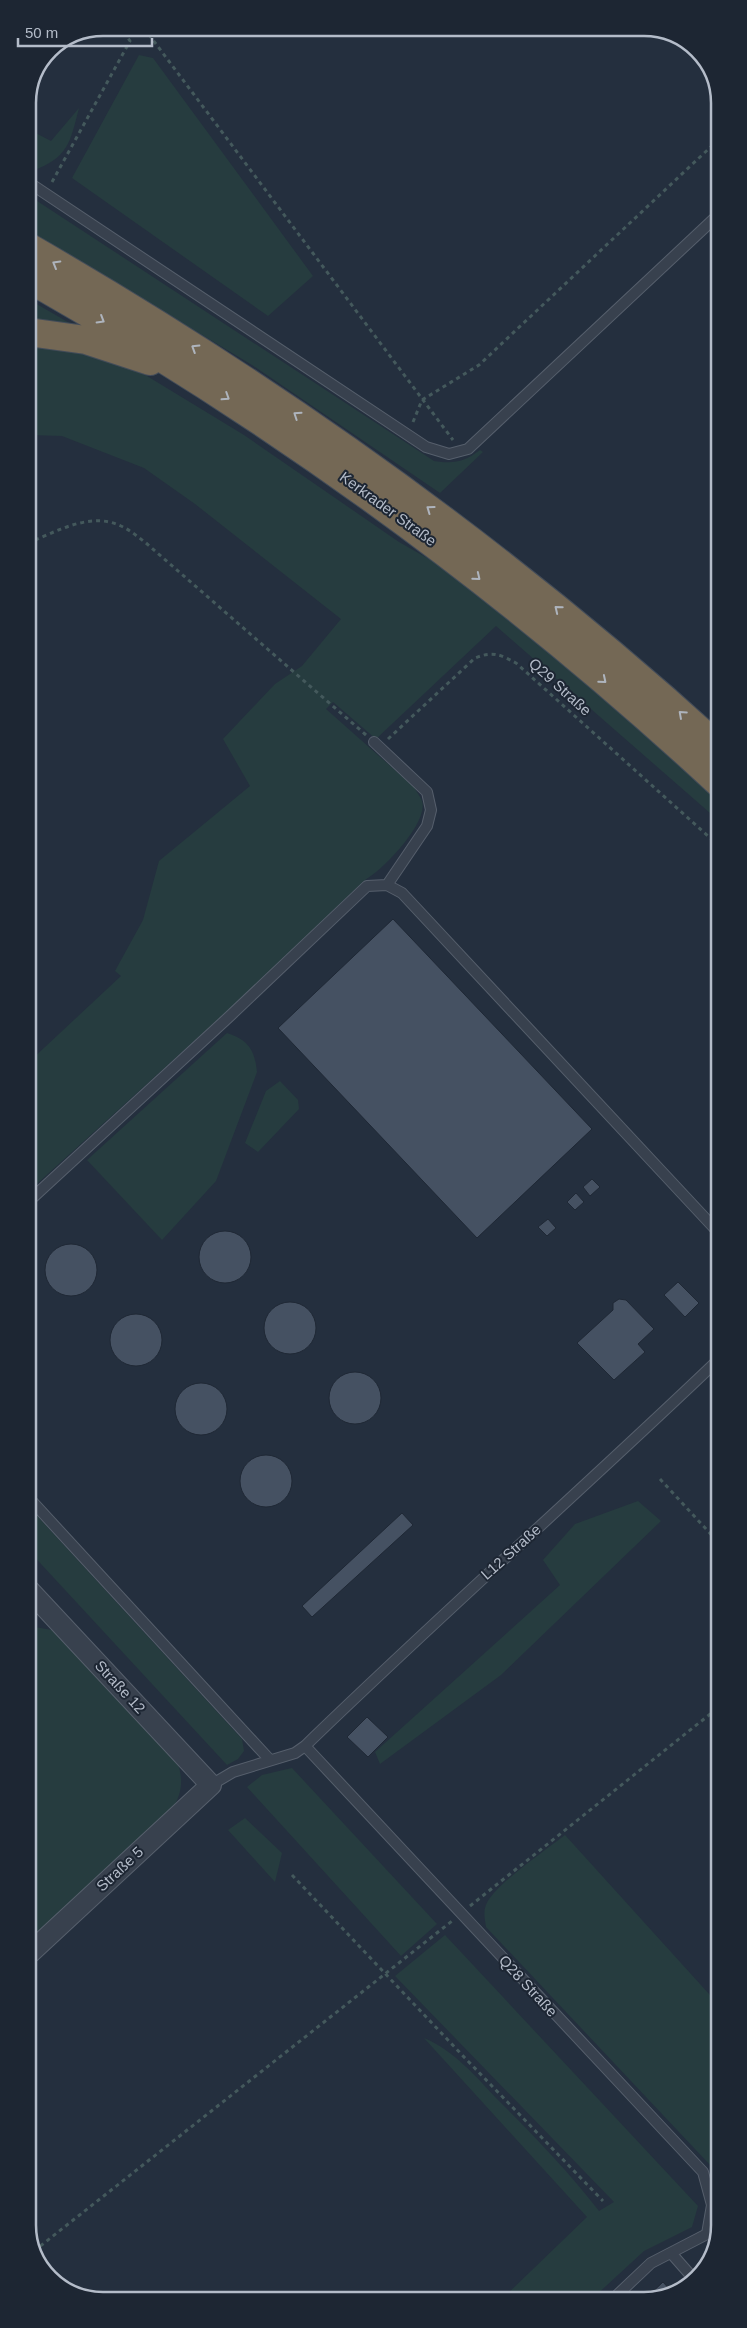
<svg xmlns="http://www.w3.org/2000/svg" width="747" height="2328" viewBox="0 0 747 2328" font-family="Helvetica,sans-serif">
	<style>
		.green { fill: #263c3f }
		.building { fill: #455162; stroke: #1f2835 }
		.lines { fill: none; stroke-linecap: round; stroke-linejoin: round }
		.lane-casing { stroke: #565f6c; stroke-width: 12 }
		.street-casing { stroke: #565f6c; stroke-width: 22 }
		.highway-casing { stroke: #434c59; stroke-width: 30 }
		.path { stroke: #44595c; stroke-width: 3; stroke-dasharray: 4 4; stroke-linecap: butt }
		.lane { stroke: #38414e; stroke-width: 10 }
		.street { stroke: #38414e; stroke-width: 20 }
		.highway { stroke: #746855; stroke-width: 28 }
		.oneway { stroke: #aeb4bd }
		.labels { text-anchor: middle; stroke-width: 4; stroke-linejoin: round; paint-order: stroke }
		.street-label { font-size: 15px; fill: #b4bcc9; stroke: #1d2633 }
		.rim { fill: none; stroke: #b4bcc9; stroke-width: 2.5 }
	</style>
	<rect width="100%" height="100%" fill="#242f3e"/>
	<path class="green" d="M139,55L153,58L313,276L268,316L72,178Z
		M79,108C70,143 68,158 32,171L28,169V129L51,141Z
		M28,195L434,461C454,464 464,462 480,450L483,452L440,493L252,365L28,230Z
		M28,299L85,332L28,323Z
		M28,343L77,348L147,376L244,435L399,542L450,571L578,674L718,799V820L496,626L376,739L333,702L326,709L414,787C416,791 420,796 422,801C429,822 383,870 365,880L225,1013L29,1191V1062L121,976L115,971L143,920L159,861L250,786L223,739L275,684L302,666L341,619L195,504L144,468L62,436L28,435Z
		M227,1033C249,1040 255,1051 257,1072L216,1181L162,1240L87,1160Z
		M280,1081L298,1100L299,1109L258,1152L245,1143L266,1091Z
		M638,1501L661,1521L501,1675L380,1764L375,1752L560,1585L543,1560L575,1524Z
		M29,1507L242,1739L244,1751L238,1759L227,1765L29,1551Z
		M29,1626L52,1630L64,1640L177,1761C184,1780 182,1793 172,1810L30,1944Z
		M292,1768L437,1924L401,1956L247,1787L262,1775Z
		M245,1818L282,1853L275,1882L228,1830Z
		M565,1835L719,2005V2198L711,2166L486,1927C485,1920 483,1912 486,1905C493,1886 547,1849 565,1835Z
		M445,1935L698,2206L692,2227L644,2251L593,2298L502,2299L587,2217L424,2038C455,2051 476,2077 499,2101C534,2136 569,2172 599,2211L614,2202L395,1976Z"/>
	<path class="building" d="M393,919L592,1129L477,1238L278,1028Z
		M592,1179L600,1187L590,1196L583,1187Z
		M576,1193L584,1202L575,1210L567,1202Z
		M548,1219L556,1228L547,1236L538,1227Z
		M199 1257a26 26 0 1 1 52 0a26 26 0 1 1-52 0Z
		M45 1270a26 26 0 1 1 52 0a26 26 0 1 1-52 0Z
		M678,1282L699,1303L685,1317L664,1295Z
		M619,1299L626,1300L654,1329L638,1344L645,1352L614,1380L577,1343L613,1310V1303Z
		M264 1328a26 26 0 1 1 52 0a26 26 0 1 1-52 0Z
		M110 1340a26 26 0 1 1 52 0a26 26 0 1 1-52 0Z
		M329 1398a26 26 0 1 1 52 0a26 26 0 1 1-52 0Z
		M175 1409a26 26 0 1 1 52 0a26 26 0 1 1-52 0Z
		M240 1481a26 26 0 1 1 52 0a26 26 0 1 1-52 0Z
		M402,1513L413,1525L312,1617L302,1606Z
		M367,1717L388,1737L368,1757L347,1737Z
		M663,2282L672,2292L663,2298H646Z"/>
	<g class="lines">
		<g class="lane-casing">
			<path id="lane" d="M28,182L426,447L449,454L468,449L717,216
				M374,742L427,792L431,810L427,826L387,885
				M29,1201L231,1015L367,886L387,885L402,893L718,1232
				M29,1498L270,1760
				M305,1746L703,2172L712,2205L707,2234
				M211,1785L233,1772L295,1753L305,1746C440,1615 582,1490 718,1360
				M671,2253L693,2278
				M614,2298L651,2263L707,2234"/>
		</g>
		<g class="street-casing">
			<path id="street" d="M29,1590L211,1785L30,1953"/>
		</g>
		<g class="highway-casing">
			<path id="highway" d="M28,247C275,389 507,555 718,747
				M28,278C278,420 507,586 718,782
				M28,332L86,340L150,361"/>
		</g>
		<path class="path" d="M144,28L453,440
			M52,182L130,41L121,28
			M413,422L422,400L479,365L717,141
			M28,543C56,532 90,511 121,526C130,530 138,537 146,543L366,735
			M388,739L475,658C493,651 499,654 516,663L718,845
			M660,1479L719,1543
			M292,1875L464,2057L603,2201
			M470,1906L719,1707
			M34,2251L452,1921"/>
		<use href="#lane" class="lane"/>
		<use href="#street" class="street"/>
		<use href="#highway" class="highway"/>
	</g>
	<defs><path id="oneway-chevron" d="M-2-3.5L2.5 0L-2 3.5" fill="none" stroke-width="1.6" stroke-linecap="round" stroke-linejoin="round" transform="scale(1.25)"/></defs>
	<g class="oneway">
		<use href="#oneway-chevron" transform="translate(56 264) rotate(-150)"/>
		<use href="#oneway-chevron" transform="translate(101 320) rotate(31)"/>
		<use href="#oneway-chevron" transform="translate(195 348) rotate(-148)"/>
		<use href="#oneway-chevron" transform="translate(226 397) rotate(33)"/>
		<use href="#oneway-chevron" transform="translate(297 415) rotate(-146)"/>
		<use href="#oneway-chevron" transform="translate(430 509) rotate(-144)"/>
		<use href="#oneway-chevron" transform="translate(477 577) rotate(39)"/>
		<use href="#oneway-chevron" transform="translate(558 609) rotate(-141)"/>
		<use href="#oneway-chevron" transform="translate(603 680) rotate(40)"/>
		<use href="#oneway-chevron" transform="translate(682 714) rotate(-138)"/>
	</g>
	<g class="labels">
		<g class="street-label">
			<text transform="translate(388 509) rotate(36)" y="5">Kerkrader Straße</text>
			<text transform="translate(560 687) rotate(42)" y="5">Q29 Straße</text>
			<text transform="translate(511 1552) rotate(-42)" y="5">L12 Straße</text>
			<text transform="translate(120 1687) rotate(47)" y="5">Straße 12</text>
			<text transform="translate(120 1869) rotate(-43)" y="5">Straße 5</text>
			<text transform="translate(528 1986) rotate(47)" y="5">Q28 Straße</text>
		</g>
	</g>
	<path d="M0 0H747V2328H0ZM103 36H644A67 67 0 0 1 711 103V2225A67 67 0 0 1 644 2292H103A67 67 0 0 1 36 2225V103A67 67 0 0 1 103 36Z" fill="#1d2633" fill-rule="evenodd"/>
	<path class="rim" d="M103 36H644A67 67 0 0 1 711 103V2225A67 67 0 0 1 644 2292H103A67 67 0 0 1 36 2225V103A67 67 0 0 1 103 36Z"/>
	<path d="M18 38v8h134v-8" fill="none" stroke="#b4bcc9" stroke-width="2.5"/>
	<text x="25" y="38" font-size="15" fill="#b4bcc9" stroke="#1d2633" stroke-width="4" paint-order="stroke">50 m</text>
</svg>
